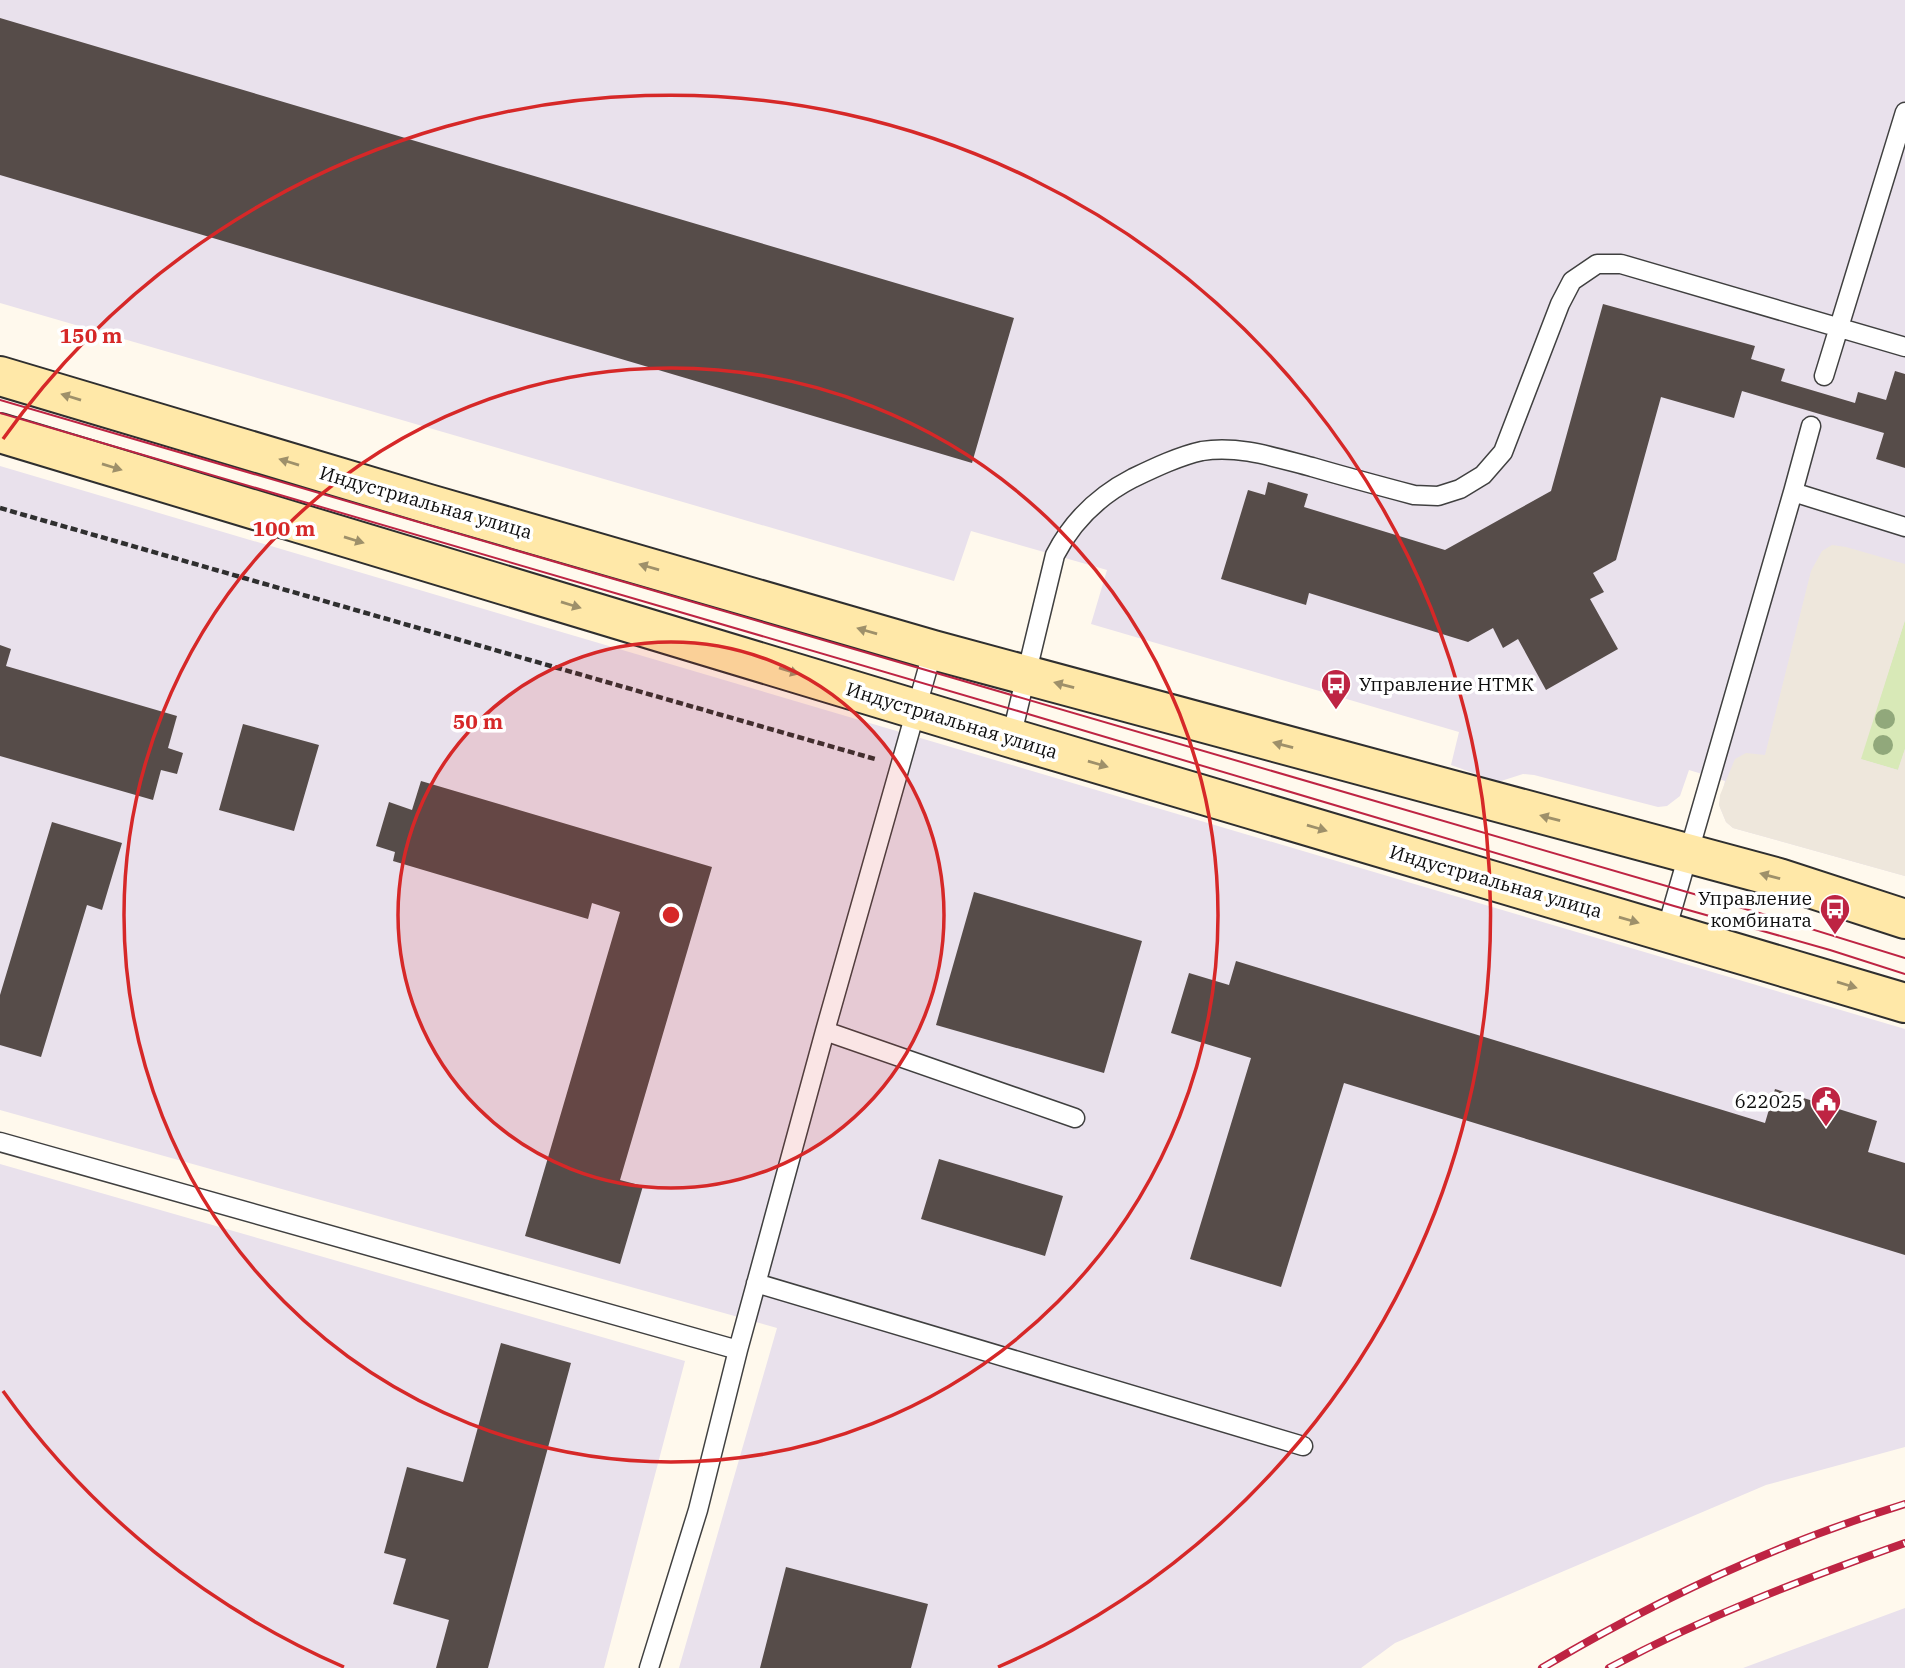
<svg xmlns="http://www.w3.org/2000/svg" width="1905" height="1668" viewBox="0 0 1905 1668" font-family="'IBM Plex Serif',serif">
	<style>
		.industrial { fill: #e9e1ec }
		.green { fill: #d8e9b7 }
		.plaza { fill: #eee7dc }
		.building { fill: #564c49 }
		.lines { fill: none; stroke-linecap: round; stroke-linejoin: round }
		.lane-casing { stroke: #404040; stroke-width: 21 }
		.secondary-casing { stroke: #2f2f2f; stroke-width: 42 }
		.path { stroke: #2f2f2f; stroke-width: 4.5; stroke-dasharray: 7 3.5; stroke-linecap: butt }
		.lane { stroke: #fff; stroke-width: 18 }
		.secondary { stroke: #ffe8a8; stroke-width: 38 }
		.tram { stroke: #be2443; stroke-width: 2 }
		.rail-casing { stroke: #be2443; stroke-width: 8 }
		.rail { stroke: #fff; stroke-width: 5; stroke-dasharray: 16; stroke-linecap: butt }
		.tree { fill: #91a87b }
		.oneway { fill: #9e906a }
		.ring { fill: none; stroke: #d62828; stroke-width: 3.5 }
		.labels { text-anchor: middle; stroke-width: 7; stroke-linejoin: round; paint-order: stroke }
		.street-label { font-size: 19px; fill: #0d0d0d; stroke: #fff }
		.poi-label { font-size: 19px; fill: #0d0d0d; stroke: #fff; text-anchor: end }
		.centre { fill: #d62828; stroke: #fff; stroke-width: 3.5 }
		.ring-label { font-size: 21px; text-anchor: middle; font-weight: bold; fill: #d62828; stroke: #fff; stroke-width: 7; stroke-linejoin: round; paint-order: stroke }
	</style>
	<rect width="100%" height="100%" fill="#fff9ed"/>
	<path class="industrial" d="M0,0H1905V876L1733,828L1726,822L1719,805L1725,781L1689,770L1680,796L1667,806L1658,807L1534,775L1523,774L1498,782L1451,765L1459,732L1091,624L1107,570L971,531L954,581L0,303Z
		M0,466L1905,1029V1447L1766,1485L1395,1643L1361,1668H679L777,1328L0,1110Z
		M0,1164L685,1361L604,1668H0Z
		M1905,1608V1668H1743Z"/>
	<path class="green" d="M1905,620V749L1898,770L1860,759Z"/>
	<path class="plaza" d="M1832,545L1846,547L1905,564V620L1861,759L1898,770L1905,749V876L1733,828L1726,822L1719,805L1720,795L1735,759L1746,753L1765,755L1811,571L1822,551Z"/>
	<path class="building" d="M0,18L1014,318L972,463L0,175Z
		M1603,304L1755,346L1751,359L1785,369L1781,381L1855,403L1858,392L1886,400L1895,371L1905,374V468L1876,459L1884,433L1742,391L1734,418L1661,397L1616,560L1593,573L1604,592L1590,599L1618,649L1546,690L1518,639L1503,648L1493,628L1468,642L1309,593L1306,605L1221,579L1248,490L1265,495L1268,482L1308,494L1304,507L1445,550L1551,491Z
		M0,645L11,649L6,666L177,716L168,748L183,753L177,774L161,770L153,800L0,756Z
		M243,724L319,745L294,831L219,810Z
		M421,781L712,867L620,1180L643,1186L620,1264L525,1236L620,912L592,903L588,919L393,861L395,852L376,846L389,802L412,810Z
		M52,822L122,843L102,910L87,905L41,1057L0,1045V995Z
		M974,892L1142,941L1104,1073L936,1025Z
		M1236,961L1765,1123L1775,1089L1877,1121L1868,1152L1905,1163V1255L1344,1083L1281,1287L1190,1259L1251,1058L1171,1033L1189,973L1229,985Z
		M939,1159L1063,1196L1045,1256L921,1219Z
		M501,1343L571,1363L488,1668H436L449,1620L393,1604L406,1559L384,1553L407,1467L463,1482Z
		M786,1567L928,1604L911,1668H760Z"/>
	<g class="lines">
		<g class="lane-casing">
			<path id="lane" d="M1824,376L1905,112
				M1793,492L1811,426
				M1011,738L1055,555C1073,520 1098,496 1133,478C1154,468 1179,456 1202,451C1240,445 1276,458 1312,467C1346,477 1380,486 1414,495L1438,496L1460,489L1483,475L1503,452L1560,304L1572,281L1597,264H1621L1905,347
				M1666,931L1793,492L1905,527
				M825,1031L1075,1118
				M0,1142L738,1350
				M756,1283L1303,1446
				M649,1668L698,1510L738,1350L825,1031L933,650"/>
		</g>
		<g class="secondary-casing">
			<path id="secondary" d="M0,376L429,504L933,650L1779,878L1905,919
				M0,433L1011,738L1905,1003"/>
		</g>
		<path class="path" d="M0,508L875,759"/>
		<use href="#lane" class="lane"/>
		<use href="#secondary" class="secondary"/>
		<path class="tram" d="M0,400L1766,915L1905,958
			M0,413L1018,711L1674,906L1830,950L1905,974"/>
		<g class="rail-casing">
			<path id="rail" d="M1542,1668C1656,1600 1778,1543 1905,1504
				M1609,1668C1704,1617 1803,1579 1905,1543"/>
		</g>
		<use href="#rail" class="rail"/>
	</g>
	<g class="tree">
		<circle cx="1885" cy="719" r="10"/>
		<circle cx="1883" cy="745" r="10"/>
	</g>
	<defs><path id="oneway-solid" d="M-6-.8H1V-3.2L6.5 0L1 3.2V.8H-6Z" transform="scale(1.75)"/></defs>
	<g class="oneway">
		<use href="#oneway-solid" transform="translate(71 397) rotate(-163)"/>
		<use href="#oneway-solid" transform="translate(289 462) rotate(-163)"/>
		<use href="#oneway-solid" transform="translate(112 467) rotate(17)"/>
		<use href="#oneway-solid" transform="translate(354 540) rotate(17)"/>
		<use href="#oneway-solid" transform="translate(649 567) rotate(-164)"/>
		<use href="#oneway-solid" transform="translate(571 605) rotate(17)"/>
		<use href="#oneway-solid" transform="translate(867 631) rotate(-164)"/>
		<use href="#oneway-solid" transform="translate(789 671) rotate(17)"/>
		<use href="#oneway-solid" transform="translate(1064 685) rotate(-165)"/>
		<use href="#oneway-solid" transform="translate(1283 745) rotate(-165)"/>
		<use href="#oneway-solid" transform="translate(1098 764) rotate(16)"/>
		<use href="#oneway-solid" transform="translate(1550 818) rotate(-165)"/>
		<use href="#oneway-solid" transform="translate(1317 828) rotate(16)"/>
		<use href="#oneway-solid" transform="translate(1770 876) rotate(-165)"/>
		<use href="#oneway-solid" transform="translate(1629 920) rotate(16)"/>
		<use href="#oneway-solid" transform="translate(1847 985) rotate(17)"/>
	</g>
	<circle cx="671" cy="915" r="273" fill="#d62828" fill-opacity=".12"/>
	<g class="ring">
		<circle cx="671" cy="915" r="273"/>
		<circle cx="671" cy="915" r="547"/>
		<path d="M344 1667A820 820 0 0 1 3 1391M3 439A820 820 0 1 1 998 1667"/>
	</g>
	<defs>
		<g id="bus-pin" transform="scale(1.575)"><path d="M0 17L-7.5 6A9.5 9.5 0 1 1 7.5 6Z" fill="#be2443" stroke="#fff"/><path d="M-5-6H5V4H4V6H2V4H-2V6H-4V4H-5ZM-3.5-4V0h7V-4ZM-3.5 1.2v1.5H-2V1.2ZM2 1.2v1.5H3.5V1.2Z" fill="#fff"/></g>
		<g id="civic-pin" transform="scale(1.575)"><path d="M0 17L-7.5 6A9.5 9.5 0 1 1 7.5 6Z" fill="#be2443" stroke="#fff"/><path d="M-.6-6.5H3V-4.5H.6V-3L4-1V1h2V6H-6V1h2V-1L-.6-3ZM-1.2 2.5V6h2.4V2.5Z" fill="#fff"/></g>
	</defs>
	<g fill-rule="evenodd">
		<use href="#bus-pin" x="1336" y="684"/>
		<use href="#bus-pin" x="1835" y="909"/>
		<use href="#civic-pin" x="1826" y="1101"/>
	</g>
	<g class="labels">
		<g class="street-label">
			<text transform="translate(426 502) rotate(16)" y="7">Индустриальная улица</text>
			<text transform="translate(952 720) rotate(17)" y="7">Индустриальная улица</text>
			<text transform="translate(1496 881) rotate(16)" y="7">Индустриальная улица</text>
		</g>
		<g class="poi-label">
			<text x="1359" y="691" text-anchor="start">Управление НТМК</text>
			<text x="1812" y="905">Управление<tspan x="1812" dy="22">комбината</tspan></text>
			<text x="1803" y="1108">622025</text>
		</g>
	</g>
	<circle cx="671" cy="915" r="10" class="centre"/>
	<g class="ring-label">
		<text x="91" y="343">150 m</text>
		<text x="284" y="536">100 m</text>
		<text x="478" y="729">50 m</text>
	</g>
</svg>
